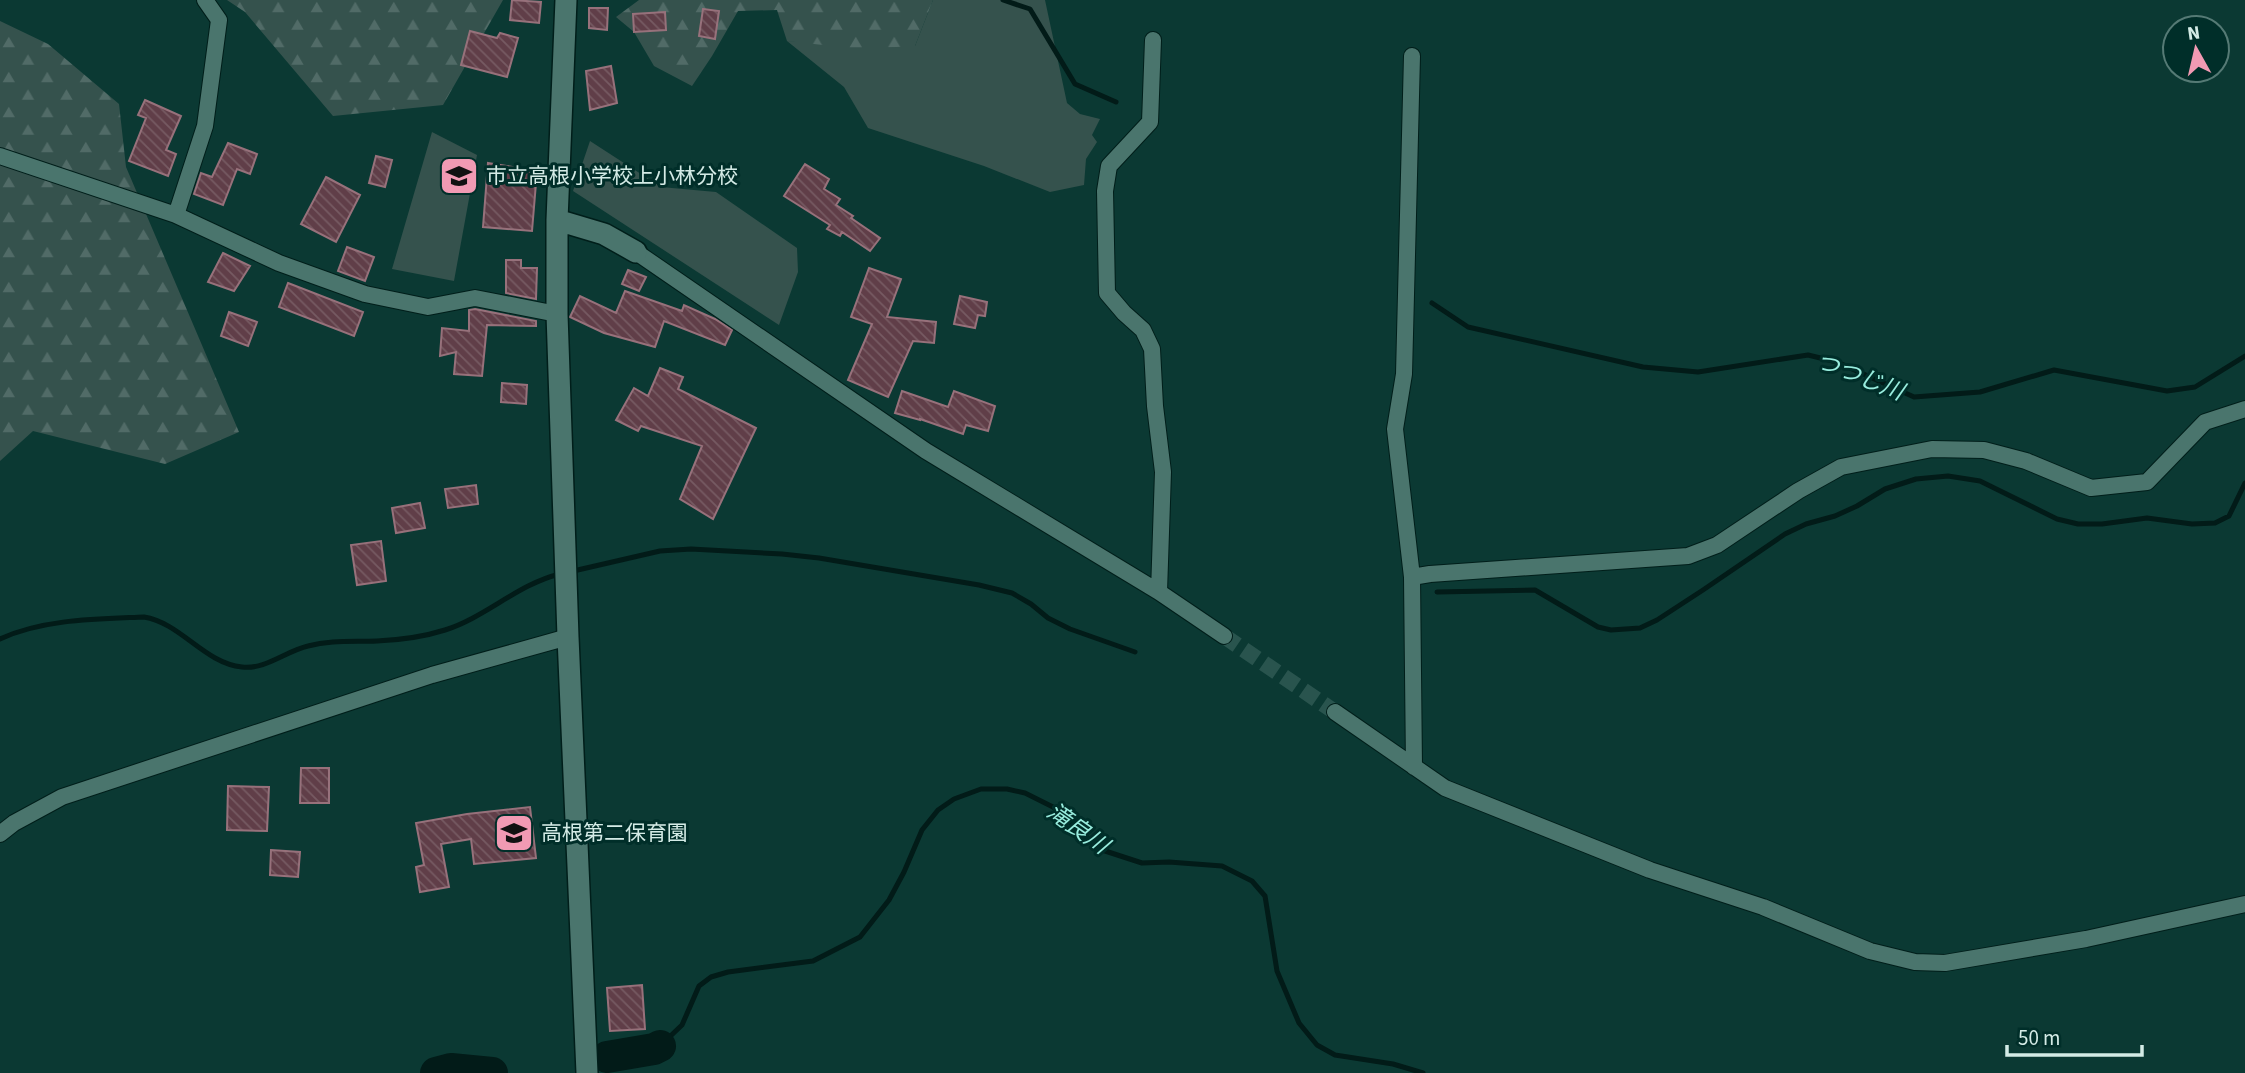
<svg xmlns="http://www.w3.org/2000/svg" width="2245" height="1073" viewBox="0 0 2245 1073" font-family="'Source Sans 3','Noto Sans JP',sans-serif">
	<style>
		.green { fill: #35524d }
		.forest { fill: url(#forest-firs) }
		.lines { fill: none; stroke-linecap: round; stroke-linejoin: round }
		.stream { stroke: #021b18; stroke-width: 5 }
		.river { stroke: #021b18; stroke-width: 32 }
		.building { fill: url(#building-back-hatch); stroke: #97717b; stroke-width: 2 }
		.street-tunnel { stroke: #29544e; stroke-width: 16; stroke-dasharray: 16 8; stroke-linecap: butt }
		.street-casing { stroke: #001e1a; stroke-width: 18 }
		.secondary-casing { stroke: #001e1a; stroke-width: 24 }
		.street { stroke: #4a756d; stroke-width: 16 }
		.secondary { stroke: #4a756d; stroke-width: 21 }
		.labels { text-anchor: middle; stroke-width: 6; stroke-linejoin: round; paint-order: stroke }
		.poi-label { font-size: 21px; fill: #d4ebe6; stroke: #002e29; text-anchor: start }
		.water-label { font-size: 23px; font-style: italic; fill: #98edde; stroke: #002e29 }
	</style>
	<defs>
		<pattern id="forest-firs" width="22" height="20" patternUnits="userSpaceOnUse" patternTransform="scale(1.75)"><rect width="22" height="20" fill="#35524d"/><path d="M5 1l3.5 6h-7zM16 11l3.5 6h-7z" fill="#516b67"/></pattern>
		<pattern id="building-back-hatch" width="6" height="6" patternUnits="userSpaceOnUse" patternTransform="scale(1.75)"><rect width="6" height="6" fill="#603e48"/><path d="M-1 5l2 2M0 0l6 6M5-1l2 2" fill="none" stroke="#765a62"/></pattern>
	</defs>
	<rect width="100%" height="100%" fill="#0b3933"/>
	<path class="green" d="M933,0H1045L1067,103L1080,114L1100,119L1092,135L1097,142L1086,159L1084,185L1050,192L984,166L868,128L844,87L787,41L915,46Z
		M432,132L477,155L454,281L392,269Z
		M590,141L661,187L716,192L797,248L798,272L779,325L573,191Z"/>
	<path class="forest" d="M227,0H503L443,105L333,116L245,12Z
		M639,0H933L915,46L859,49L787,41L777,10L738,11L712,56L692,86L654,66L634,32L616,17Z
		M0,21L48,44L119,104L126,167L239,432L165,464L33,431L0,461Z"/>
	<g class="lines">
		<path class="stream" d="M1003,0L1030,9L1075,84L1116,102
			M1432,303L1468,327L1643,367L1698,372L1808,355L1837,362L1914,397L1980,392L2054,370L2167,391L2195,387L2245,356
			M569,572L660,551L691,549L782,554L819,558L979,585L1012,593L1031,604L1048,618L1070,629L1135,652
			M1437,592L1535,590L1598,627L1611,630L1640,628L1657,620L1703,590L1785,534L1806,524L1835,516L1857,506L1885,489L1916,479L1948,476L1980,481L2057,519L2078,524H2102L2147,518L2192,524L2215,523L2229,516L2245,483
			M0,639C43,619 97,619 144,617C181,623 204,663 242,667C265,670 286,651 308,646C331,640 353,642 377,641C399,640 423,637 445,630C486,617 518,584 560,574
			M660,1046L682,1025L699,986L711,977L728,972L813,961L860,937L889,900L904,872L922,830L938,810L954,799L981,789H1007L1025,793L1053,807L1099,849L1142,863L1169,862L1222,866L1252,881L1265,896L1277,971L1299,1023L1317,1045L1335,1055L1393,1064L1423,1073"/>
		<path class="river" d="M607,1057L654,1049L660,1046
			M436,1073L451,1069L492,1073"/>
	</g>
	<path class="building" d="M512,0L541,2L539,23L510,20Z
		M589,8H608L607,30L589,28Z
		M703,9L719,11L715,39L699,36Z
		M665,12L666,30L634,32L633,14Z
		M470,31L497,38L500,33L518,38L507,77L461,65Z
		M611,66L617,103L590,110L586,71Z
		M145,100L181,116L166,150L176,154L168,176L129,161L146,118L138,115Z
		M228,143L257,154L250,174L237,169L223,205L194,194L201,173L212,177Z
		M376,156L392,160L385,187L369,183Z
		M488,163L537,171L532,231L483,227Z
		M805,164L829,179L824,189L840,199L836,205L853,216L851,218L880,238L870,251L842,232L840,236L827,229L830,225L784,196Z
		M326,177L360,195L336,242L301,224Z
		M347,247L374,257L365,281L338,271Z
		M223,253L250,266L234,291L208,282Z
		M506,260H521V268H537L536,299L506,293Z
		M869,268L901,279L887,317L936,322L934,343L913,341L888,397L848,380L872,324L851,317Z
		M628,270L646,277L639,291L622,284Z
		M288,283L363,312L354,336L279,307Z
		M625,291L682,311L684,305L715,319L732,330L725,345L664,321L655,347L604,333L570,317L580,296L616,313Z
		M960,296L987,302L985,316L978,315L975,328L954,324Z
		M475,309L536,321V326L487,325L482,376L454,374L456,352L440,356L442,328L469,331V310Z
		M229,312L257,322L248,346L221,336Z
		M660,368L683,377L678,389L756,428L713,519L680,499L702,446L641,426L638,431L616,420L634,388L648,396Z
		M502,383L527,385L526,404L501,402Z
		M902,391L948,407L954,391L995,406L988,431L966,425L963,434L920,419V420L895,413Z
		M476,485L478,504L448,508L445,489Z
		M420,503L425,528L396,533L392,508Z
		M381,541L386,581L357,585L351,545Z
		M301,768H329V803H300Z
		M228,786L269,787L267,831L227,830Z
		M530,807L536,858L474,864L471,839L441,844L449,887L420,892L416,867L424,865L416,823L467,814Z
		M271,850L300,852L298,877L270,875Z
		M642,985L645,1029L610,1031L607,988Z"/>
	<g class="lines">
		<path class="street-tunnel" d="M1224,636L1335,712"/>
		<g class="street-casing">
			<path id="street" d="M1153,40L1150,122L1109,166L1105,191L1107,293L1124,313L1143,330L1152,349L1155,406L1163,472L1159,592
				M1412,56L1404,374L1395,429L1412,577L1414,767
				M0,156L176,215L279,263L365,294L428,307L475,298L557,314
				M176,215L205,126L219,20L205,0
				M636,252L926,451L1159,592L1224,636
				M1412,577L1430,574L1688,556L1717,545L1798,491L1841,467L1932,449L1984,450L2026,461L2091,488L2147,482L2205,422L2245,409
				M1335,712L1445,788L1650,870L1763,907L1870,951L1915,962L1945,963L2086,939L2245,904
				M0,834L14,823L62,797L432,675L568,637"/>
		</g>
		<g class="secondary-casing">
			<path id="secondary" d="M566,0L557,220V314L568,637L587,1073
				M557,220L604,234L636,252"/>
		</g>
		<use href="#street" class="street"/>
		<use href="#secondary" class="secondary"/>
	</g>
	<defs>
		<g id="school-square" transform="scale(2.0125)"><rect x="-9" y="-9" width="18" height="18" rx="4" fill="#f19ab3" stroke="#002e29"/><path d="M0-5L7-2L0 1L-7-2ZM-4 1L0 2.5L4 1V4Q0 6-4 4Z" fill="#111"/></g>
	</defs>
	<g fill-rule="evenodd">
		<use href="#school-square" x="459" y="176"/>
		<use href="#school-square" x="514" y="833"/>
	</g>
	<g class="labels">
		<g class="poi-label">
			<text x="486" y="183">市立高根小学校上小林分校</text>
			<text x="541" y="840">高根第二保育園</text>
		</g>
		<g class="water-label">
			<text transform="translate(1860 376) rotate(21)" y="8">つつじ川</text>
			<text transform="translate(1078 828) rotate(35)" y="8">滝良川</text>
		</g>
	</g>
	<g transform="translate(2196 49) rotate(352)"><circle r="33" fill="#002e29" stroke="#557a75" stroke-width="2"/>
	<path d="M0-5L12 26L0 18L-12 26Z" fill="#f19ab3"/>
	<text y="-10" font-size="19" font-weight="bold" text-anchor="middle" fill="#d4ebe6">N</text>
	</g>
	<path d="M2007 1045v10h135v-10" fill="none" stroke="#d4ebe6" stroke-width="3.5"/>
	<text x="2018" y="1045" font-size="21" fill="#d4ebe6" stroke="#002e29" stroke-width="5" paint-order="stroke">50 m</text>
</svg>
